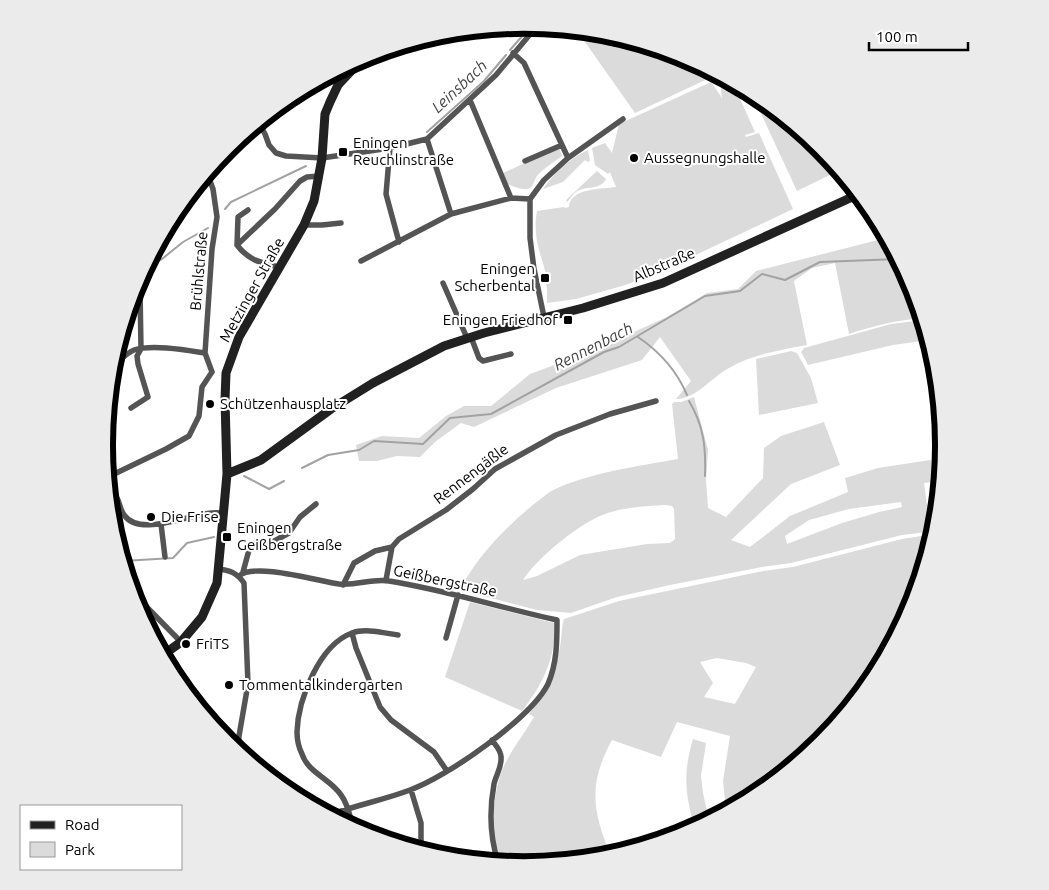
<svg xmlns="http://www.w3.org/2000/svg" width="1049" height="890" viewBox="0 0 1049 890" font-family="Ubuntu,sans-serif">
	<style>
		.green { fill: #dbdbdb; fill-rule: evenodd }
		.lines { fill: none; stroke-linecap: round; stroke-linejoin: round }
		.stream { stroke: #a2a2a2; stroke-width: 2 }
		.street { stroke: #545454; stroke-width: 5.5 }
		.secondary { stroke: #212121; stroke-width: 9 }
		.poi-dot { fill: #000; stroke: #fff; stroke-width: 2 }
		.labels { text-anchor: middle; stroke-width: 4; stroke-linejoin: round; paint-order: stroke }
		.poi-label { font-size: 15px; fill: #000; stroke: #fff; text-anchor: start }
		.street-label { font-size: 15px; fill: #000; stroke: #fff }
		.water-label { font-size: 16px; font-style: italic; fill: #434343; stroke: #fff }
		.rim { fill: none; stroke: #000; stroke-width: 6 }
	</style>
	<rect width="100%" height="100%" fill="#fff"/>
	<path class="green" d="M580,31L607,33L685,57L718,74L635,113L585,42Z
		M726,79L733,83L755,132L745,135L746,137L759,133L793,209L649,277L622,286L576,299L547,303V290L546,281L547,279C542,255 532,239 537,211L564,207L565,208L569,207C570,188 602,189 616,187L610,172L608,174L595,165L592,148L605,143L612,153L619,124L711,82L722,98L720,81Z
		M751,92L758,96L822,148L840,170L797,191Z
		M559,148L562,156C554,162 544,168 537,176C534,180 533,188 528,189C522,190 514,187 508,184L503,173Z
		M588,150L590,161L588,162L585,160L563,182L543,189C554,173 570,158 588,150Z
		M597,171L606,179C600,191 585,185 576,192C573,194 570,199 567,202L566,200Z
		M882,239H888L913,285L923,318C897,320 873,326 849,334L835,263L812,268L794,281L807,345C781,350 753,354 729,368C713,376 695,400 676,399L691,381L660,337L642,360L556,388L474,427L461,423L435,442L420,457L397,456L377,461H359L356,445L382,436L419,438L446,416L464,406H491L530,374L592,351L667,317L707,293L738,289L756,271Z
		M923,320L929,340L893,345L808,365L801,352L804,348L891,324Z
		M791,351L797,353L811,378L818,403L759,415L756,359Z
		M694,397L708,450L706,479L708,508L726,517L763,478L764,448L781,436L824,422L840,465L791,484L731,540L750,547L790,516L848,492L845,478L878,468L943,458L941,481L924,483L927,505L939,504L935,531L902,535L791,563L762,567L670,585L617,597L571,613L537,610L460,590C477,556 505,528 534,504C540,500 546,494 553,490C589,473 638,466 678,459L672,404L674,402H681ZM901,502L902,507L879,512L842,523L787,544L785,536L809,520L849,509ZM665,505L672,506L674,509L675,539L670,543L647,544L580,555L537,576L523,580C537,558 583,520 608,513C626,507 646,506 665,505Z
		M934,534L912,606L874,679L821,742L758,794L726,811L723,781L730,736L677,722L661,757L612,740C588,784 592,810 611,856L524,865L503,863C501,858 498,853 497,848C490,826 494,785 505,764C513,747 525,733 534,717L529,714C547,693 555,674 560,647C562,638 561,628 564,619L619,601L763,571L793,567L902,539ZM717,658L746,663L756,667L735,704L704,697L713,683L700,662Z
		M470,602L554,623C557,657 542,685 522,711L445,677Z
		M693,739L706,743L701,776L703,793L709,820L694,826C685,792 683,773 693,739Z"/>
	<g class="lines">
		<path class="stream" d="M527,30L531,26
			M510,50L524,34
			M427,132L484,81L506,55
			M225,209L231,202L306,166
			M146,267L162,259L183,242L208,228
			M638,337C660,352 677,371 687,395
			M689,401C704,426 706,448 705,476
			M302,468L328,455L359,450L374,441L423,444L450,418L491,414L604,352L619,347L705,296L740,291L762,274L785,280L820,262L899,259
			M244,476L269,489L284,481
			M123,561L173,558L187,543L214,537"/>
		<path class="street" d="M513,53L524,63L568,158
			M470,100L511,198
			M259,123L265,134L269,145L276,153L286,156L322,158L390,148L427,139L496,75L537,26
			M427,139L451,214
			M390,148L386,194L399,242
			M525,161L562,145
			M207,173L213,189L217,217L212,249L205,353L212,372
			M304,225H322L341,223
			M237,245L238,217L248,210
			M361,261L451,214L511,198L530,199
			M279,267C261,263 248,260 237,245L275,209L300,181L307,177L319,176
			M443,283L467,338
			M544,317L534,269L530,238V199L544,180L568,158L623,119
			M471,337L479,358L483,361L511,354
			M112,367C119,362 126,353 134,350C152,344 186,350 205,353
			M131,408L148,397L138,364L137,356L141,349L140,289
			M108,477L166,449L189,436L199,416L202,387L212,372
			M108,483C111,488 115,494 118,500C120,505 121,511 124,515C142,540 197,509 222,513
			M161,524L165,557
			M218,569C230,570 237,573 244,583L248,684L239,736L238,750
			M243,572L249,550L269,544L289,533L300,517L316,504
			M239,576C254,562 318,581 339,584C356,586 373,578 389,581C446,590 501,608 557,620C557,642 557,663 548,684C531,718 447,777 410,790C384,800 356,805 330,815
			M386,580L392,547L399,539L446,510L473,489L495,469L556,435L610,414L656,401
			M343,585L354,563L375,551L392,547
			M133,593L181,642
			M352,633L356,648L380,707L391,720L434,752L447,771
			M446,638L458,595
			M492,740C496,746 501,750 501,757C502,767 496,775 494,784C489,811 490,837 498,862
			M411,790L421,823V850
			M353,827C350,817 348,804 341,795C331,779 308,773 302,754C299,748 297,740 297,732C298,700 319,645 352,633C365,628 384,633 398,635"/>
		<path class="secondary" d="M227,474L261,460L331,409L373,383L444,346L484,333L583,308L663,283L859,194
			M163,655L181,642L202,617L217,583L227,474L225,400L226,373L239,337L304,225L314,201L322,158L325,114L330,102L338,85L354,68L382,54L446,33"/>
	</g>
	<g class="poi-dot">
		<rect x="338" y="147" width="10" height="10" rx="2.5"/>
		<circle cx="634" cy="158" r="5"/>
		<rect x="540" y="273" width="10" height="10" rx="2.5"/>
		<rect x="563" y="315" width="10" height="10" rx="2.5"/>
		<circle cx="210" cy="404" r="5"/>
		<circle cx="151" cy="517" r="5"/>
		<rect x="222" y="532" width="10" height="10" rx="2.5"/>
		<circle cx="186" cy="644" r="5"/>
		<circle cx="229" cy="685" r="5"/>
	</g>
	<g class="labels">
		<g class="poi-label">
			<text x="353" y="148">Eningen<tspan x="353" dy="17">Reuchlinstraße</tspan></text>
			<text x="644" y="163">Aussegnungshalle</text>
			<text x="535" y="274" text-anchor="end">Eningen<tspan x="535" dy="17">Scherbental</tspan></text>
			<text x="558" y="325" text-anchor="end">Eningen Friedhof</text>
			<text x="220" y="409">Schützenhausplatz</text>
			<text x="161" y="522">Die Frise</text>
			<text x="237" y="533">Eningen<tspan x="237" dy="17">Geißbergstraße</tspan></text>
			<text x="196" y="649">FriTS</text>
			<text x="239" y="690">Tommentalkindergarten</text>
		</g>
		<g class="street-label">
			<text transform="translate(664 265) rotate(-23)" y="5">Albstraße</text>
			<text transform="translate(199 271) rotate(-85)" y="5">Brühlstraße</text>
			<text transform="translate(252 290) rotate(-61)" y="5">Metzinger Straße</text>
			<text transform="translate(471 474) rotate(-37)" y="5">Rennengäßle</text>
			<text transform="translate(445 581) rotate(12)" y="5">Geißbergstraße</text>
		</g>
		<g class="water-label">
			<text transform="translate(459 86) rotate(-43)" y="6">Leinsbach</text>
			<text transform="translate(593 346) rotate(-27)" y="6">Rennenbach</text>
		</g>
	</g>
	<path d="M0 0H1049V890H0ZM113 445a411 411 0 1 1 822 0a411 411 0 1 1-822 0Z" fill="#ebebeb" fill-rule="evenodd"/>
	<path class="rim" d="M113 445a411 411 0 1 1 822 0a411 411 0 1 1-822 0Z"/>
	<rect x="20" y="805" width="162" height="65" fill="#ffffff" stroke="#999999"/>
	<rect x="30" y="821" width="25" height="8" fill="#212121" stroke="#999999"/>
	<text x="65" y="830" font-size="15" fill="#000000">Road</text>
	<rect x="30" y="842" width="25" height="15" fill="#dbdbdb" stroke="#999999"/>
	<text x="65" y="855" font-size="15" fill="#000000">Park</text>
	<path d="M869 42v8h99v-8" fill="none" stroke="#000000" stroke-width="2.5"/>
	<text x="876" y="42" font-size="15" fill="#000000" stroke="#ffffff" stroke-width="4" paint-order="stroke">100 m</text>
</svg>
